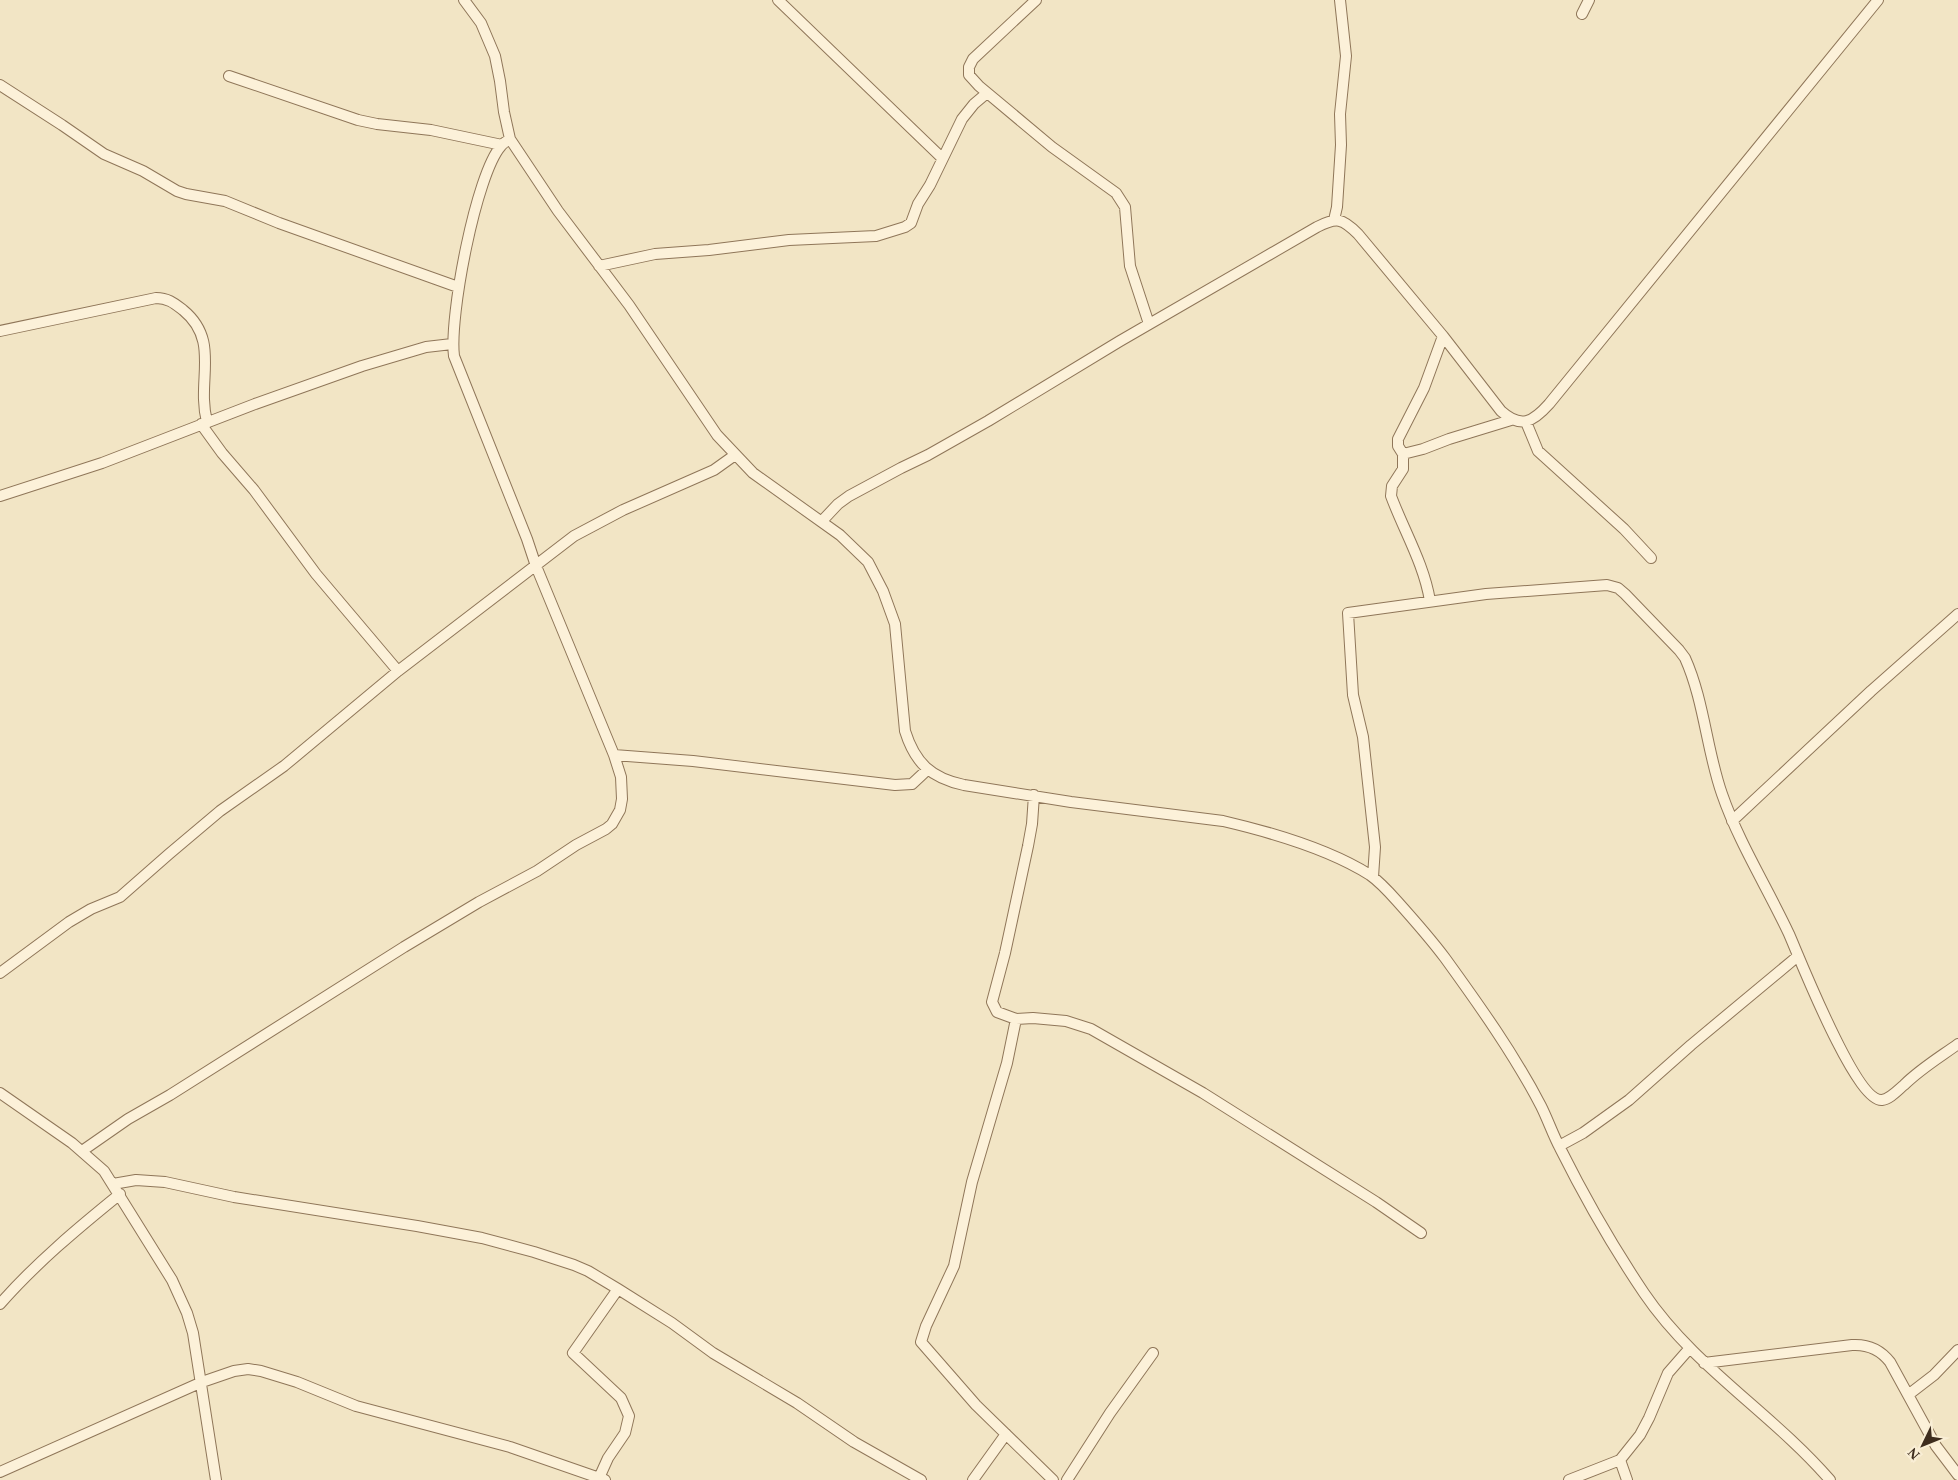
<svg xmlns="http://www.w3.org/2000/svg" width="1958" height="1480" viewBox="0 0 1958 1480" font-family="'Times New Roman',serif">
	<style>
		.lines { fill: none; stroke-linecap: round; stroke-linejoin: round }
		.street-casing { stroke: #8f7659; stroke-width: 12 }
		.street { stroke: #fcf1d9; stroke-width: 10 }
	</style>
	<rect width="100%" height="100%" fill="#f2e5c5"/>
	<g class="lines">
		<g class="street-casing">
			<path id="street" d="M464,0L481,23L495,56L500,81L504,112L510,139L558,211L629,305L717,435L753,473L840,535L868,562L883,591L895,624L905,731C915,763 931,778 964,785L1071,802L1223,821C1270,832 1329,849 1370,875C1380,882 1389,892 1397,901C1414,920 1430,938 1445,958C1479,1005 1514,1054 1541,1106C1548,1120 1553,1135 1560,1148C1585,1198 1613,1247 1644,1293C1694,1367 1772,1413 1830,1480
				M778,0L942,158
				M1036,0L973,59L969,67V75L979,86L1052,147L1116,193L1125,207L1130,266L1149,324
				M1582,14L1589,0
				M229,76L358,120L377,124L431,130L502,145
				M0,85L62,125L104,154L143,171L177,191L186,194L225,201L279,223L458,287
				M1334,220L1337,207L1341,145L1340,114L1346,56L1340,0
				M599,266L655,254L709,250L789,240L876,236L905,227L911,223L918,204L930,185L962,119L974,104L987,93
				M0,331L156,298C168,298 174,303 183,310C221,341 196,380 207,422
				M1526,422L1538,451L1624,529L1651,558
				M201,424L222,453L254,490L316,574L398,671
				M1403,454L1398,446V439L1424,388L1443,336
				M0,496L102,463L255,404L362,366L426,347L452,344
				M822,521L838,504L849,496L901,468L928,455L988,421L1120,341L1317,227C1337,217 1342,218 1358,234L1443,336L1501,411C1521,429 1533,422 1549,404L1878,0
				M1430,601C1424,564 1404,531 1391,496L1392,486L1403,469V454L1423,449L1449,439L1511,420
				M614,755L693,761L895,785L912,784L927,770
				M1034,795L1032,824L1028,846L1005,953L992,1002L997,1012L1016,1019L1007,1063L972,1182L954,1266L926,1326L921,1342L976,1405L1053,1480
				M1732,821L1871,691L1958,614
				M1373,877L1375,847L1363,737L1353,695L1348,613L1486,594L1607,585L1618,588L1625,594L1679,650L1685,658C1704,700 1707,752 1722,794C1739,843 1767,887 1789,934C1800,959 1856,1102 1882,1100C1890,1099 1898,1090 1904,1085C1920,1069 1940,1057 1958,1044
				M0,973L69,922L91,909L120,897L169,854L220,811L284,766L398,671L574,536L623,510L714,470L735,455
				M1016,1019L1033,1018L1066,1021L1091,1029L1203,1093L1376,1202L1421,1233
				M0,1093L72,1143L104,1171L172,1280L187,1313L193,1333L216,1480
				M1559,1146L1583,1133L1629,1100L1691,1045L1798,956
				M82,1151L128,1119L170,1095L404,947L479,902L537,871L576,845L606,829L612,824L620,810L622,799L621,777L614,755L536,566L527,539L454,356C449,317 476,174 501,146C503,143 507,141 510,139
				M113,1184L136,1180L165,1182L234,1197L417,1226L482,1238L534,1252L574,1265L588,1271L618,1289L672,1323L713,1353L797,1403L854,1442L921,1480
				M0,1304C36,1263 78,1228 120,1194
				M1704,1363L1852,1345C1868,1344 1880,1349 1890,1362L1936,1446L1958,1475
				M1908,1395L1934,1375L1958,1350
				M0,1472L202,1382L234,1371L248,1369L261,1371L297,1382L356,1406L510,1447L605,1480
				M599,1478L608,1458L625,1433L629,1416L621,1398L573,1353L618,1289
				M973,1480L1006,1434
				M1067,1480L1110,1413L1153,1353
				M1569,1480L1620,1460
				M1627,1480L1620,1460L1640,1435L1649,1418L1668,1373L1689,1349"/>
		</g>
		<use href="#street" class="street"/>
	</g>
	<g transform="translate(1923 1445) rotate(227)" stroke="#f9eed5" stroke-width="4" paint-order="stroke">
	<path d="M0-4L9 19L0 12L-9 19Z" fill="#3e2d1e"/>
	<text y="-8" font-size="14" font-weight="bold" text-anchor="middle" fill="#3e2d1e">N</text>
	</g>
</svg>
